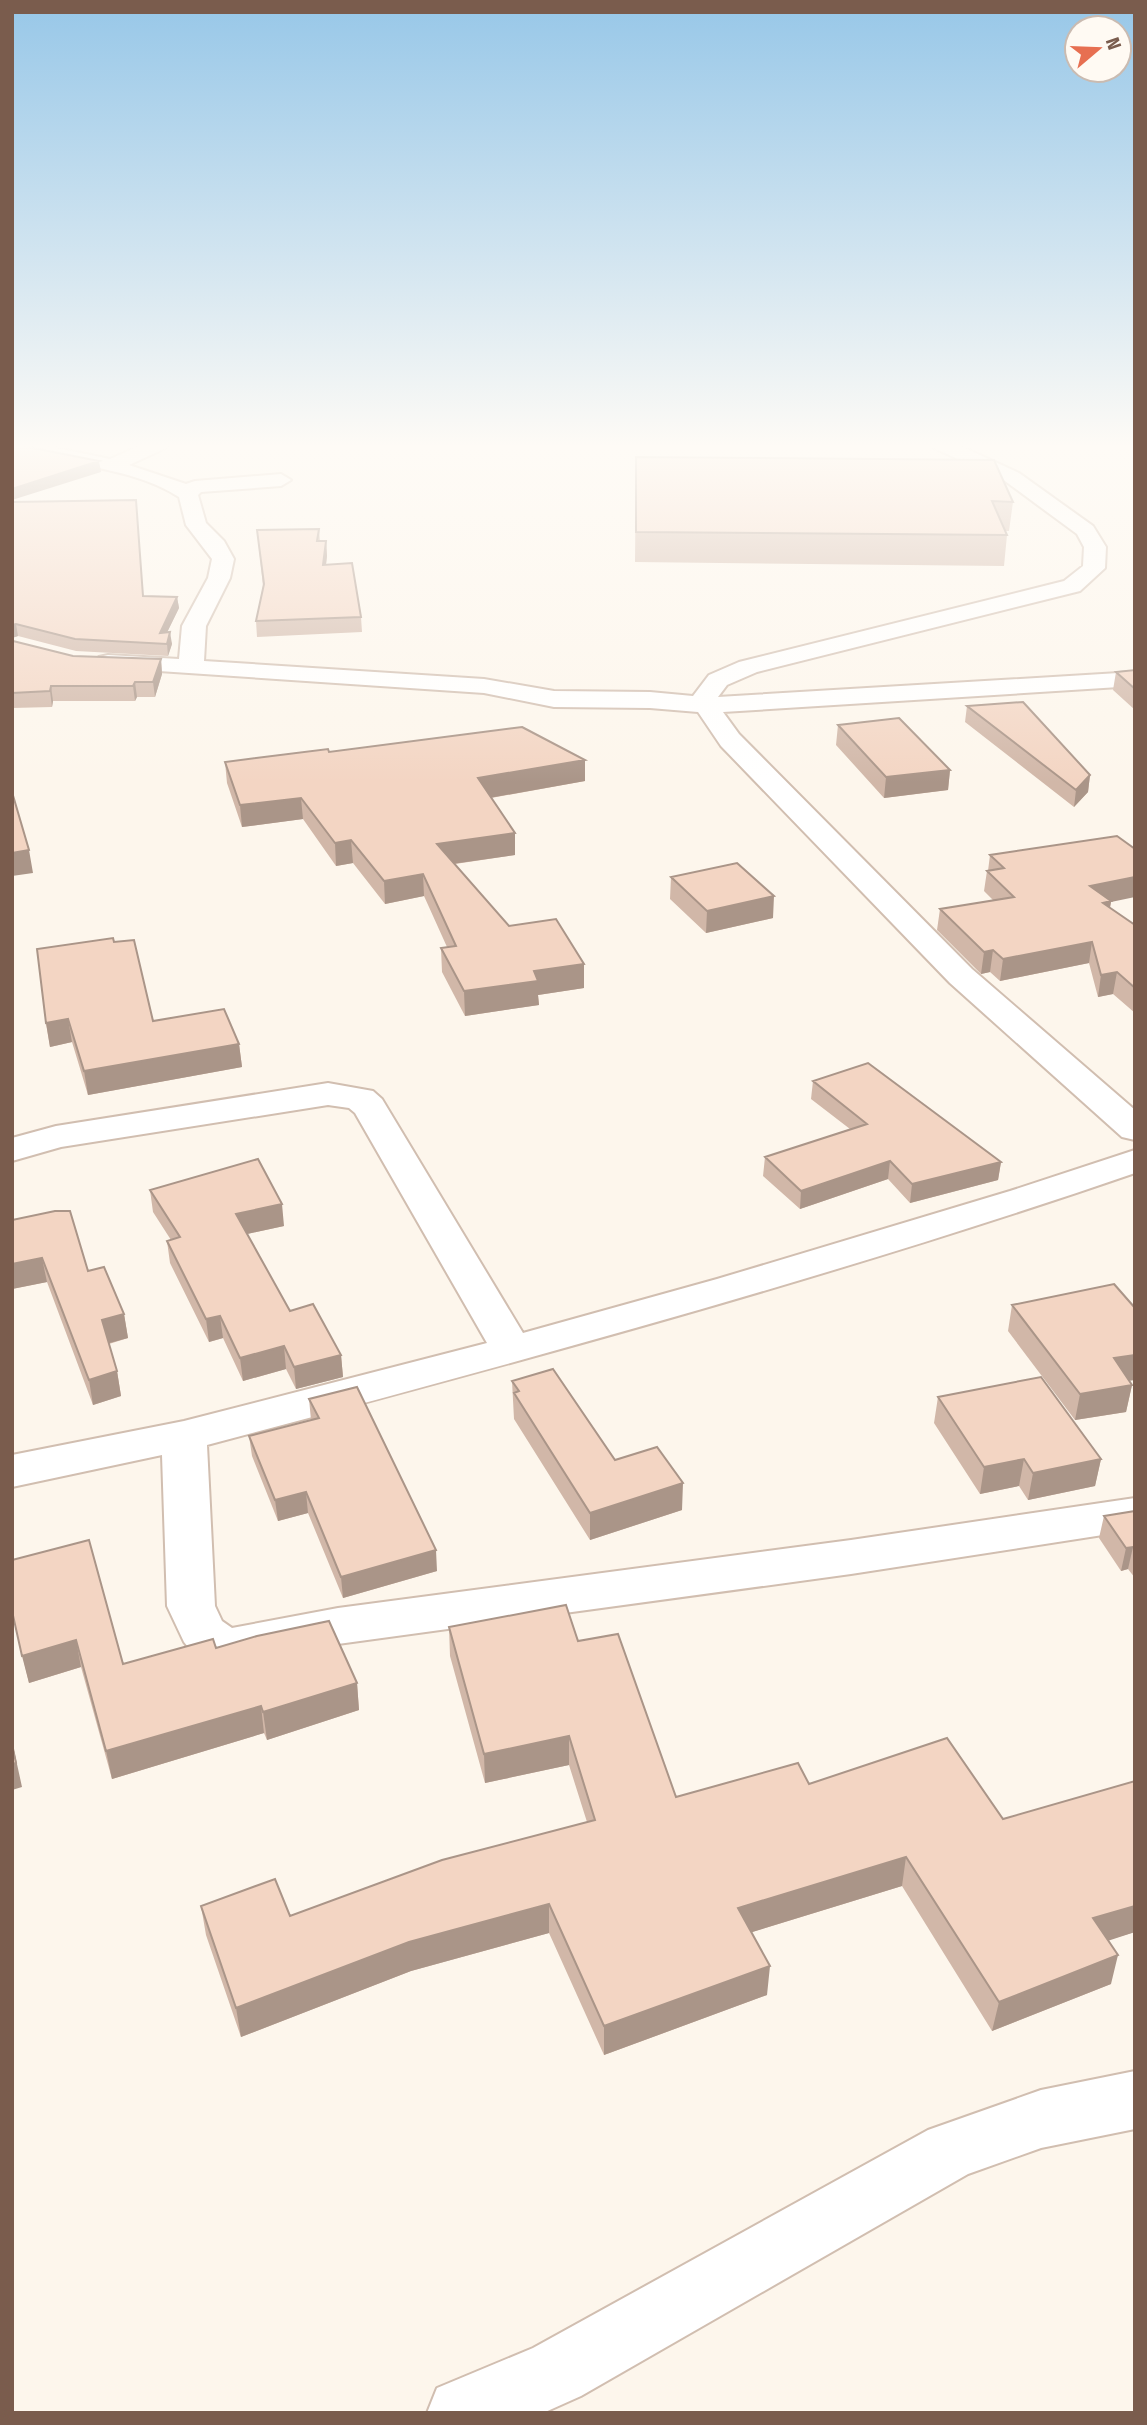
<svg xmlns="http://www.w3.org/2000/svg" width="1147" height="2425" viewBox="0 0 1147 2425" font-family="'Fira Sans Condensed',sans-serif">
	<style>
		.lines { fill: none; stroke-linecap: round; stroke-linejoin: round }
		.street-casing { stroke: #d1beb0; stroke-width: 4 }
		.street { fill: #fff; fill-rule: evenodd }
		.wall { fill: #d1b7a8 }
		.shaded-wall { fill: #aa9588 }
		.building { fill: #f3d5c3; stroke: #aa9588; stroke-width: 2 }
	</style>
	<rect width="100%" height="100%" fill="#fdf6ec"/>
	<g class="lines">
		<g class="street-casing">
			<path id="street" d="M144,444H168L166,448L129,465L186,484L195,481L281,474L291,480L281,486L201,492L198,495L206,523L224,541L234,559L230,578L206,626L204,661L484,679L554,691L650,692L693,696L709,675L739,662L1064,581L1083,566L1084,547L1077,534L1005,481L934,448L932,444H956L1019,473L1093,526L1106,547L1105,568L1080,591L757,672L727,685L718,697L1135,672V686L723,712L739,734L972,969L1135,1110V1140L1122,1137L950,983L721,746L698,712L650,708L554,707L484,693L99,667L96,662L99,657L108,655L179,659L182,626L208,578L212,559L186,525L179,497C139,471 86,467 40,456L38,452L47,446L110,459Z
				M328,1083L373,1091L382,1099L523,1333L717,1279L1010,1191L1135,1150V1173C830,1278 518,1362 207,1445L215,1606L222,1621L232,1628L338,1608L851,1540L1135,1498V1530L851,1574L338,1644L233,1666L192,1652L184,1642L167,1606L162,1455L12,1487V1455L184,1421L487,1343L355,1113L349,1108L328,1105L61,1147L12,1161V1138L56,1126Z
				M1135,2071V2129L1041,2148L968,2174L581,2396L543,2413H427L437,2388L533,2348L928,2130L1041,2090Z"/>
		</g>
		<use href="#street" class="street"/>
	</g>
	<path class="wall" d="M636,457L1013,502L1009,531H1005L1007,535L1004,566L635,562Z
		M12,502L137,510L143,596L177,597L179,608L167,632L172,644L168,656L76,651L18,636L12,638Z
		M319,529L320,541H326L327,556L326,565L361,617L362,632L257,637L256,621L263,586L257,530Z
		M12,644L73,656L161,659L162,674L155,697H137L135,701H53L52,707L12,708Z
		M1135,670V710L1113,690L1116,672Z
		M967,706L1090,775L1088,792L1074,807L965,722Z
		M838,725L950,770L948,790L884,798L836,745Z
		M329,752L585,781L491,798L515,833V855L455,864L509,926L584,988L538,995L539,1005L465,1016L442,972L441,948L447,947L424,896L385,904L353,863L336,866L303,819L242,827L227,783L225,762Z
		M990,855L1111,902L1110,908L1135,925V1013L1113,994L1098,997L1089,963L1000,981L990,972L981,974L937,930L940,909L993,900L984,891L987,871H988Z
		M671,877L773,918L706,933L670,899Z
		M114,942L153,1021L239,1044L242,1067L88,1095L72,1042L50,1047L46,1023Z
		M813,1081L1001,1162L998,1180L910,1203L888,1179L800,1209L763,1176L765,1157L850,1129L811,1099Z
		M150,1190L284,1226L247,1234L290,1311L341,1355L343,1377L296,1389L286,1369L243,1381L223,1338L209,1342L170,1263L167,1241L171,1240L153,1212Z
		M12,1220L88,1271L124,1314L128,1338L109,1344L117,1371L121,1396L93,1405L47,1282L12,1289Z
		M1012,1305L1129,1381L1132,1385L1126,1412L1075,1420L1008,1331Z
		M512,1381L615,1460L682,1510L590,1540L514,1419Z
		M938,1397L1101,1459L1095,1486L1028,1500L1019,1486L980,1494L934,1423Z
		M309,1399L437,1571L343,1598L308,1513L278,1521L252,1456L249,1436L311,1420Z
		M1135,1511V1578L1128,1569L1121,1571L1099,1538L1104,1516Z
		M12,1611L123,1664L216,1648L357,1683L359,1710L267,1740L264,1733L112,1779L81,1667L29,1683Z
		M449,1627L578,1641L676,1797L809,1784L1003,1819L1135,1781V1932L1108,1940L1111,1984L992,2031L902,1886L752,1932L767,1995L604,2055L549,1933L411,1971L241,2037L206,1935L201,1906L290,1916L587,1822L569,1765L485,1783L450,1656Z"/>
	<path class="shaded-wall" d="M99,461L101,472L12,500V489Z
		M326,541L327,556L324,580L323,565Z
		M177,597L179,608L162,643L160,633Z
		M16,624L18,636L12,638V625Z
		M170,632L172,644L168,656L167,644Z
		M161,659L162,674L155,697L153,682Z
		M135,682L137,697L135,701L133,686Z
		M51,686L53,701L52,707L50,691Z
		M585,760V781L478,800V778Z
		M950,770L948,790L884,798L886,777Z
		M1090,775L1088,792L1074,807L1076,790Z
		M301,798L303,819L242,827L240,805Z
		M515,833V855L438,866L437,844Z
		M351,840L353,863L336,866L335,843Z
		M29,850L33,873L12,876V853Z
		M423,874L424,896L385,904L384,881Z
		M1135,877V897L1111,902L1107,922L1090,886Z
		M774,896L773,918L706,933L707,911Z
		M1092,942L1089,963L1000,981L1003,959Z
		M993,950L990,972L981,974L984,952Z
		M584,964V988L538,995L539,1005L465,1016L464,991L534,971Z
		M1117,972L1113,994L1098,997L1101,975Z
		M68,1019L72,1042L50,1047L46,1023Z
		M239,1044L242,1067L88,1095L84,1071Z
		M890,1161L888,1179L800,1209L801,1191Z
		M1001,1162L998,1180L910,1203L912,1184Z
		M282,1204L284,1226L238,1236L236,1214Z
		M42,1258L47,1282L12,1289V1264Z
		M124,1314L128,1338L106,1344L102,1320Z
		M220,1316L223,1338L209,1342L206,1319Z
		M284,1346L286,1369L243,1381L240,1358Z
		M341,1355L343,1377L296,1389L294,1367Z
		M1135,1355V1380L1108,1384L1114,1358Z
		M117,1371L121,1396L93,1405L89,1380Z
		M1132,1385L1126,1412L1075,1420L1080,1394Z
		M1024,1459L1019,1486L980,1494L984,1467Z
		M1101,1459L1095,1486L1028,1500L1033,1473Z
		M683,1483L682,1510L590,1540V1513Z
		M306,1492L308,1513L278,1521L275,1500Z
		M1133,1547L1128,1569L1121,1571L1126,1548Z
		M436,1550L437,1571L343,1598L341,1577Z
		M76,1640L81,1667L29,1683L22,1656Z
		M357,1683L359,1710L267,1740L263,1712Z
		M261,1706L264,1733L112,1779L106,1751Z
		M569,1736V1765L485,1783L484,1754Z
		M12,1741L22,1787L12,1790Z
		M906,1857L902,1886L736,1937L738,1908Z
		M549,1904V1933L411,1971L241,2037L236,2008L409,1942Z
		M1135,1906V1932L1086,1948L1093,1918Z
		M1118,1955L1111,1984L992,2031L999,2002Z
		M770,1966L767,1995L604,2055V2026Z"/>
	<path class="building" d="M12,444H26L28,447L99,461L12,489Z
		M636,457L994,460L1013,502L992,501L1007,535L636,532Z
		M136,500L143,596L177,597L160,633L170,632L167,644L75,639L16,624L12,625V502Z
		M319,529L317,541H326L323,565L352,563L361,617L256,621L264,584L257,530Z
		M13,641L73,656L161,659L153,682H135L133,686H51L50,691L12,693V644Z
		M1135,670V689L1116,672Z
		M1023,702L1090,775L1076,790L967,706Z
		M899,718L950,770L886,777L838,725Z
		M522,727L585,760L478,778L515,833L437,844L509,926L556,919L584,964L534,971L538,981L464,991L441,948L456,946L423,874L384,881L351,840L335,843L301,798L240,805L225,762L328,749L329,752Z
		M12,792L29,850L12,853Z
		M1117,836L1135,849V877L1090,886L1111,901L1103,903L1135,925V988L1117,972L1101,975L1092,942L1003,959L993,950L984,952L940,909L1014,897L987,871L1004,868L990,855Z
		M737,863L774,896L707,911L671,877Z
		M113,938L114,942L134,940L153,1021L224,1009L239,1044L84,1071L68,1019L46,1023L37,949Z
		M868,1063L1001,1162L912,1184L890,1161L801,1191L765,1157L867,1124L813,1081Z
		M258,1159L282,1204L236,1214L290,1311L313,1304L341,1355L294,1367L284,1346L240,1358L220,1316L206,1319L167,1241L180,1237L150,1190Z
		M55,1211H70L88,1271L104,1267L124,1314L102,1320L117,1371L89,1380L42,1258L12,1264V1220Z
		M1114,1284L1135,1308V1355L1114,1358L1132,1385L1080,1394L1012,1305Z
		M553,1369L615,1460L657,1447L683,1483L590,1513L514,1393L519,1391L512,1381Z
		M1041,1377L1101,1459L1033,1473L1024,1459L984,1467L938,1397Z
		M357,1387L436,1550L341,1577L306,1492L275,1500L249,1436L319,1418L309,1399Z
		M1135,1511V1549L1133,1547L1126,1548L1104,1516Z
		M89,1540L123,1664L213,1639L216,1648L257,1636L329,1621L357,1683L263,1712L261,1706L106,1751L76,1640L22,1656L12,1611V1560Z
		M566,1605L578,1641L618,1634L676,1797L798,1763L809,1784L947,1738L1003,1819L1135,1781V1906L1093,1918L1118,1955L999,2002L906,1857L738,1908L770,1966L604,2026L549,1904L409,1942L236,2008L201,1906L275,1879L290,1916L442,1860L595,1820L569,1736L484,1754L449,1627Z
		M12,1744L16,1763L12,1764Z"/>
	<linearGradient id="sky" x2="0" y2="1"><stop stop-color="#97c7e8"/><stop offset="0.57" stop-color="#fefbf6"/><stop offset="1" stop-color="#fefbf6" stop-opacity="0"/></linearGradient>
	<rect width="1147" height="783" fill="url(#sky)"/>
	<rect width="1147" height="2425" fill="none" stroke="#7a5c4d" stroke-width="28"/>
	<g transform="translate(1098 49) rotate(71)"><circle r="33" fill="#fffaf3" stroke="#cabbb1" stroke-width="2"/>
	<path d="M0-5L12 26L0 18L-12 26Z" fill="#e76f51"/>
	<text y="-10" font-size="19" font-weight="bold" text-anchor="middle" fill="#7a5c4d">N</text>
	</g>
</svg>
